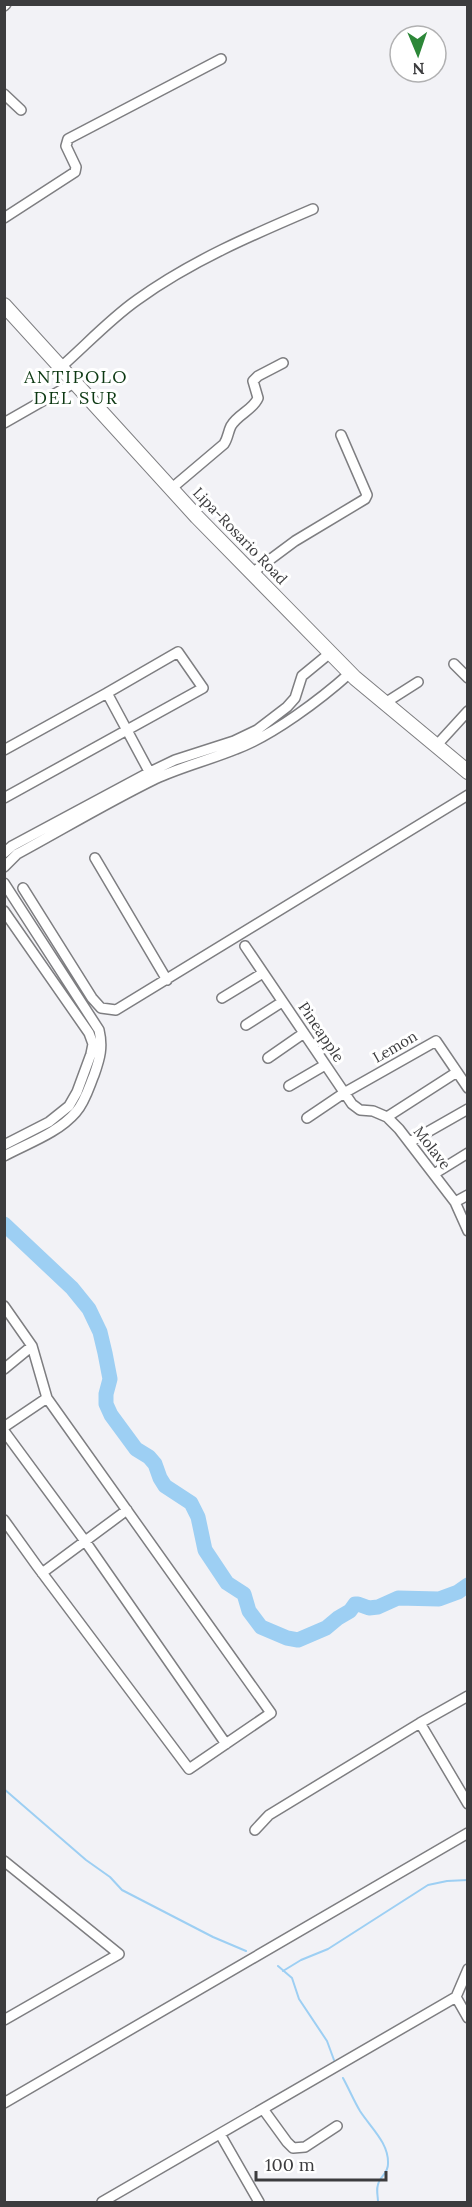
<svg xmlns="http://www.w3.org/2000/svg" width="472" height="2207" viewBox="0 0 472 2207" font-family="Lora,serif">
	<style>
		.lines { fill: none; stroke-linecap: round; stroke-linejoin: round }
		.stream { stroke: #9dcff3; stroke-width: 2 }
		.river { stroke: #9dcff3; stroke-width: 15 }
		.minor-casing { stroke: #7e7e81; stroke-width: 12 }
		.primary-casing { stroke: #7e7e81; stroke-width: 16 }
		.minor { stroke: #fff; stroke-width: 9 }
		.primary { stroke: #fff; stroke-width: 14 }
		.labels { text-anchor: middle; stroke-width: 6; stroke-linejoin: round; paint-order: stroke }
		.street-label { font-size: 15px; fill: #3c3c3e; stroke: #fff }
		.quarter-label { font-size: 18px; letter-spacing: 1.5px; fill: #0d3913; stroke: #fff }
	</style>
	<rect width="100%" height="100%" fill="#f2f2f6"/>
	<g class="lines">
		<path class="stream" d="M4,1789L86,1860L110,1877L122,1890L213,1937L246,1951
			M278,1966L292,1978L299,1999L327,2041L334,2060
			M283,1971L301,1960L328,1949L428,1885L447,1881L468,1880
			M343,2078C349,2089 354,2101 360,2111C371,2128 389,2143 388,2164C388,2172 383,2174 380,2180C375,2187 378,2195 378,2202"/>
		<path class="river" d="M4,1224L72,1288L89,1309L100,1332L105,1353L110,1379L106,1394V1404L111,1415L136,1449L149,1457L155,1464L160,1478L165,1486L191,1503L198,1517L205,1550L227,1583L244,1594L249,1611L261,1627L287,1638L298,1640L326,1628L338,1618L350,1611L355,1604H358L369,1608L378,1607L398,1598L439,1599L458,1592L468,1585"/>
		<g class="minor-casing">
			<path id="minor" d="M4,6L6,4
				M4,94L21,110
				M4,218L75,172L76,167L66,146L68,139L221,59
				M61,367C86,345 110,319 137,300C191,261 252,235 313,209
				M4,423L74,383
				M172,488L224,444C228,438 228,432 231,426C238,414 253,410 258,398L253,381L258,376L283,363
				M252,573L295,541L365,499L367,495L341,435
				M454,664L468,678
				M385,703L418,682
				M436,746L468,711
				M4,750L107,693L151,775
				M4,798L203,688L178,652L107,693
				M4,853L12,846L150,772L175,760L234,741L257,730L287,707L295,698L302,676L330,653
				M95,858L167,980
				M4,867L17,854C63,829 108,802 155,779C181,767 209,760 236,749C272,736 321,699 350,673
				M4,883L99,1030C103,1047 100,1058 94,1075C89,1087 85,1102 76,1112C58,1133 28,1143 4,1156
				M23,888L92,998L101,1008L116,1010L468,795
				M4,911L89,1033L93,1044L91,1054L77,1092L69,1106L49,1122L4,1145
				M245,946L352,1104L360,1110L373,1111L387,1117L399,1129L455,1202L468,1231
				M222,998L263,973
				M246,1025L282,1002
				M268,1058L304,1033
				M289,1086L325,1065
				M387,1117L457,1072
				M307,1118L344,1093L436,1041L468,1088
				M410,1142L468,1109
				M434,1174L468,1153
				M455,1202L468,1195
				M4,1306L32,1346L47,1398L271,1713L189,1769L37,1566L4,1520
				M4,1369L32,1346
				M4,1427L47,1398
				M4,1431L85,1541L226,1744
				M42,1573L127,1510
				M420,1723L468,1804
				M255,1830L269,1815L420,1723L468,1696
				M4,1861L119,1954L4,2020
				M456,1997L468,2018
				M4,2103L468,1833
				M263,2109L287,2142L293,2148L305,2147L337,2126
				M220,2134L259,2202
				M102,2202L456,1997L468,1969"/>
		</g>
		<g class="primary-casing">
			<path id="primary" d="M4,305L197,517L355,678L468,772"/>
		</g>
		<use href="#minor" class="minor"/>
		<use href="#primary" class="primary"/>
	</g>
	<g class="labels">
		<g class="street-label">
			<text transform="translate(240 536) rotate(46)" y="5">Lipa-Rosario Road</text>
			<text transform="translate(321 1032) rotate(56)" y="5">Pineapple</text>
			<text transform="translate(395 1047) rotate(-30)" y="5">Lemon</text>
			<text transform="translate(432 1148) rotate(52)" y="5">Molave</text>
		</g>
		<g class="quarter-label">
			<text x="76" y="383">ANTIPOLO<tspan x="76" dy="21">DEL SUR</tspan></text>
		</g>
	</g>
	<rect width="472" height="2207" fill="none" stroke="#3c3c3e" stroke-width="12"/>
	<g transform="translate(418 54) rotate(178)"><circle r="28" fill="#ffffff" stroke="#b1b1b2" stroke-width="1.5"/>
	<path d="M0-4.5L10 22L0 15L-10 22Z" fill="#2c8738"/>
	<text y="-9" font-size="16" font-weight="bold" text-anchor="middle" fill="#3c3c3e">N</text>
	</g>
	<path d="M256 2171v9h130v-9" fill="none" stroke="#3c3c3e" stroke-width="3"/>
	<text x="265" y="2171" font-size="18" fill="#3c3c3e" stroke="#ffffff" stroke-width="4.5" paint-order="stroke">100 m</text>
</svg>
